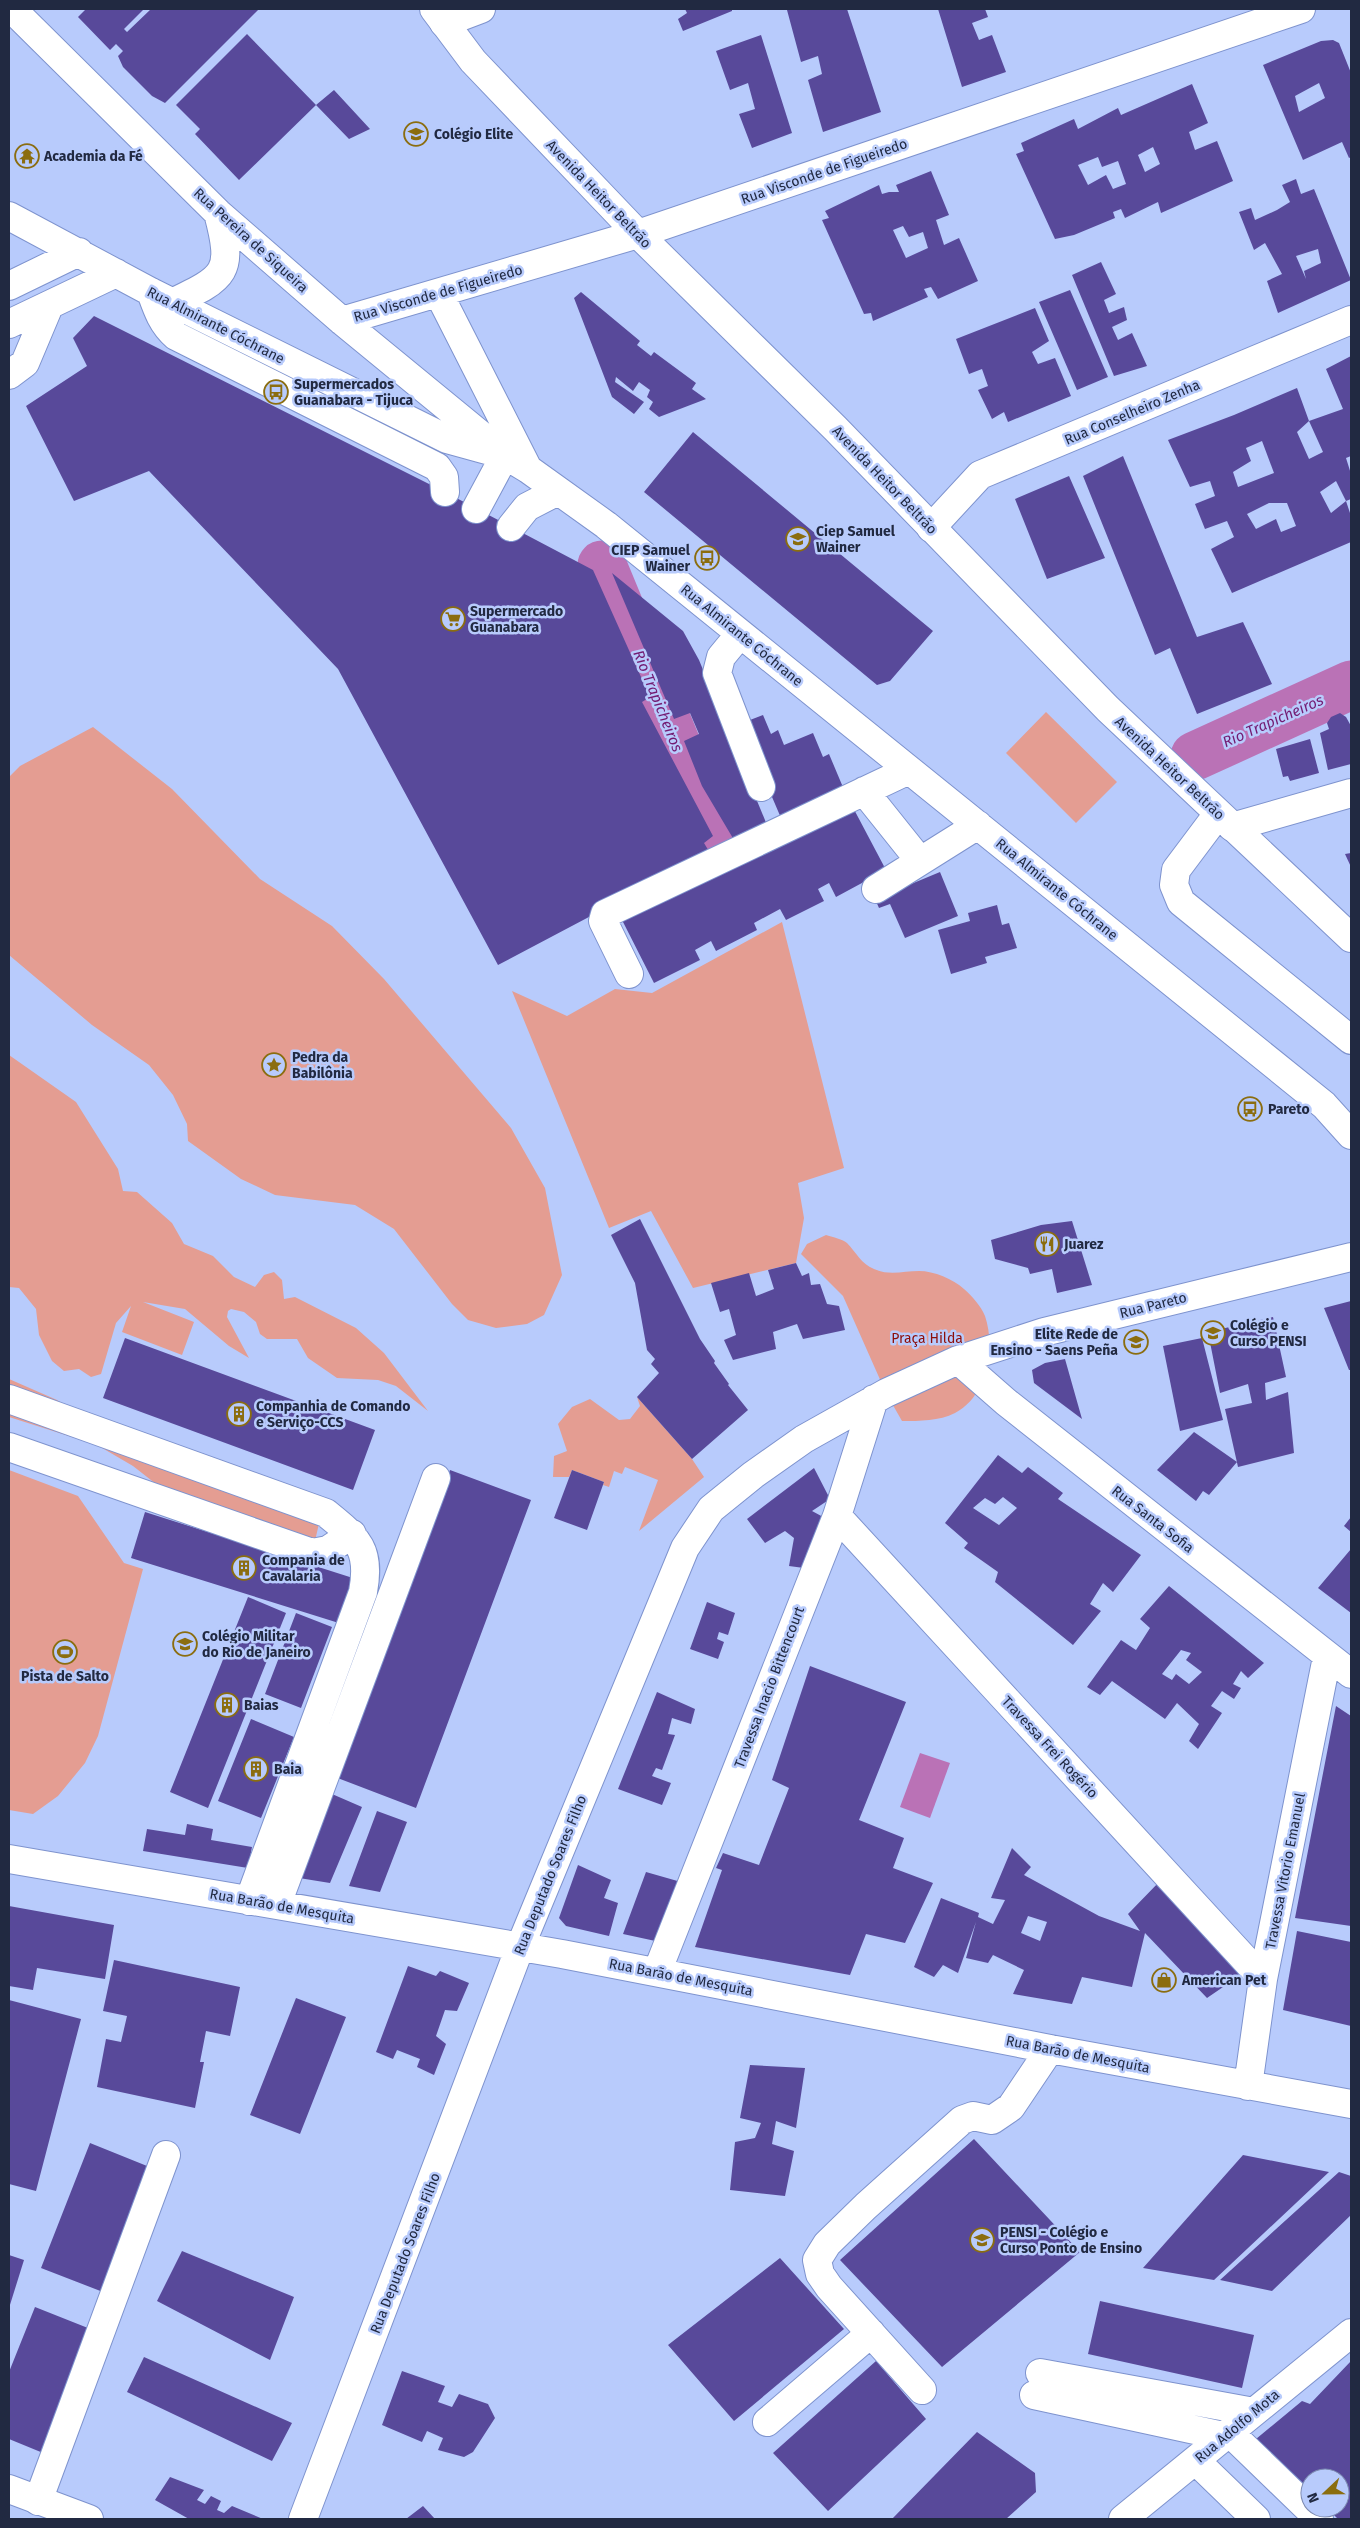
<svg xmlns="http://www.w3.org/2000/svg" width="1360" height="2528" viewBox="0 0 1360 2528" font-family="'Fira Sans',sans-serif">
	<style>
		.green { fill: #e49d92 }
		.water { fill: #ba72b6 }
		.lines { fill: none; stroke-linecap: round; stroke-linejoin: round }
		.river { stroke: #ba72b6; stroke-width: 49 }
		.building { fill: #58499a; fill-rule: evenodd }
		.minor-casing { stroke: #7e93ce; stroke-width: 30 }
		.major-casing { stroke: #7e93ce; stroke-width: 30 }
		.minor { stroke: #fff; stroke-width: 28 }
		.major { stroke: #fff; stroke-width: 28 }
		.labels { text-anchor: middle; stroke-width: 5; stroke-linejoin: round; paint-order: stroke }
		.poi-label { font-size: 14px; font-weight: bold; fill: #212941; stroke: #b8cbfc; text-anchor: start }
		.street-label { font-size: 14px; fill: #212941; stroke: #b8cbfc }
		.park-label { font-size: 14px; fill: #8c0e0a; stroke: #b8cbfc }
		.water-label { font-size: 15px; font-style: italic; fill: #731b72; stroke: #b8cbfc }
	</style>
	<rect width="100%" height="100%" fill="#b8cbfc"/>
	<path class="green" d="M1046,712L1117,782L1076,823L1006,753Z
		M93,727L172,789L260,879L332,926L384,979L511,1128L545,1188L562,1275L544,1315L527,1324L496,1328L468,1320L452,1304L394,1229L355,1205L275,1195L241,1179L188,1141L187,1124L173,1095L149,1065L92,1025L9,955V777L20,766Z
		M782,922L844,1168L798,1183L804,1218L796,1263L693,1288L651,1211L609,1228L512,991L567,1016L615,989L652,993Z
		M9,1055L76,1102L118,1169L123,1191L137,1192L172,1223L184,1244L213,1256L234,1277L255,1287L264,1275L274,1272L282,1280L284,1299L295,1297L356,1328L384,1353L428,1411L396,1386L378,1380L337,1378L308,1358L297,1339H267L260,1334L256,1322L244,1312L231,1309L228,1311L227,1317L249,1358L229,1346L185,1309L143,1302L194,1322L182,1355L122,1332L131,1306L116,1323L101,1374L91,1377L79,1369L64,1371L52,1361L39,1335L36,1309L19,1288L9,1287Z
		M826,1235C832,1237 842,1239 847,1243C856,1252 861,1264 874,1269C889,1276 904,1271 919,1271C934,1271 953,1279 964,1289C972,1296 981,1306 985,1316C996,1348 987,1397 955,1413C939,1421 920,1421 902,1421L886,1393L843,1296L801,1254L807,1244Z
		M9,1379L57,1400L88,1419L323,1506L315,1541L179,1502L133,1466L97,1445L9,1417Z
		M637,1397L692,1459L704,1477L639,1531L658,1480L625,1467L622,1474L614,1471L609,1487L603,1485L604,1482L572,1470L569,1477H553L554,1456L567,1451L558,1424L572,1407L590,1399L619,1420L630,1419L640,1406Z
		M9,1470L78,1496L124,1563L143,1569L98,1736L85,1763L58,1796L33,1814L9,1810Z"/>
	<path class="water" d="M920,1753L950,1763L930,1818L900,1807Z"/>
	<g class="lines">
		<path class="river" d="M602,565L686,768L724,833
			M1195,756L1351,685"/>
	</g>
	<path class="building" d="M86,9H144L124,29L127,32L151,9H259L165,103L152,96L123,67L118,56L123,51L116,44L110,50L78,17Z
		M685,9H732V11L683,31L678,19L687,13Z
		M791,9H847L881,112L823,132L808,80L822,74L818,56L801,62L787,10Z
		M938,9H985L988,17L972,23L979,40L992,35L1006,72L962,87Z
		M247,34L316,105L239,180L195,134L200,129L176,105Z
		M761,35L792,133L752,148L739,114L755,109L748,83L730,90L716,51Z
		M1333,40L1339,43L1351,73V157L1349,158L1342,142L1303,160L1263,65L1321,41ZM1319,83L1325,98L1299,112L1295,96Z
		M1192,84L1208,123L1189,132L1195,150L1217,141L1233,181L1161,213L1158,202L1125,218L1121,209L1113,212L1115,218L1074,235L1055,239L1016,154L1024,151L1021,143L1074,119L1078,129L1118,108L1121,115ZM1153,147L1160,164L1145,172L1138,155ZM1098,157L1102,167L1118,161L1126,184L1113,189L1106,175L1088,185L1078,165Z
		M334,90L370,129L349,139L316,105Z
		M931,171L949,215L936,220L944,245L959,238L978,281L938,299L931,287L924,289L928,297L873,321L871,313L864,314L822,220L829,218L825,211L879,185L882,194L889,192H899L896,185ZM903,226L909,237L923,232L928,248L906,258L893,230Z
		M1296,179L1301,194L1314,189L1351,280L1278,313L1267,281L1282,274L1265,243L1254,250L1239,212L1251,208L1255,220L1277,210L1290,202L1282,185ZM1318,249L1321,263L1304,271L1306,279L1296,256Z
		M1101,262L1116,294L1104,300L1109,313L1124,307L1127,320L1112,327L1118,340L1132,333L1147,366L1114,376L1072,275Z
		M1070,290L1108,377L1077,390L1039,302Z
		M581,292L640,341L637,345L651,356L654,352L696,383L692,389L706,399L659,417L649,409L653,402L647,397L650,390L639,382L633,391L616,377L615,382L644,402L634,414L612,397L574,298Z
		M1035,308L1049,341L1032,352L1038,364L1055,358L1071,396L1008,422L1004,412L992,419L978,390L988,386L982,369L969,374L956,339Z
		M94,316L445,492L593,570L650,697L642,702L713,836L704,843L710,853L498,965L338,669L149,471L74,501L26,406L87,366L73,338Z
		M1351,356V456L1346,458L1351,474V499L1346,501L1336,481L1320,492L1331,513L1346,501L1351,516V542L1232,593L1211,549L1234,537L1227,521L1205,529L1195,504L1215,496L1210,481L1190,487L1168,440L1234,415L1297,388L1309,421L1343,409L1326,369ZM1309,421L1323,452L1309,459L1297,432ZM1262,441L1274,473L1238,487L1233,472L1251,461L1246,448ZM1269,503H1287L1296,526L1281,532L1276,519L1256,529L1247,514Z
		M693,432L933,631L890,681L877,685L644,492Z
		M1123,456L1197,637L1243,622L1272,684L1197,714L1170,648L1155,655L1083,476Z
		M1069,476L1105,558L1047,579L1015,499Z
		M612,573L683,631L699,660L767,825L734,840L702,786L684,741L699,734L690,713L674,719Z
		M1340,713L1346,717L1351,726V764L1328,770L1320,733L1329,729L1327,723L1331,717Z
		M763,715L771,734L778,730L784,745L813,733L823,757L829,754L845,792L781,818L749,743L758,739L750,720Z
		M1310,739L1319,773L1290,781L1288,776L1283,777L1276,749Z
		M849,800L886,870L836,897L829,883L818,889L824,901L786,920L780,909L754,923L757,930L716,951L711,941L695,950L700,960L654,983L621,918Z
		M1351,853V867L1345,854Z
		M940,872L958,916L905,938L890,904L879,908L875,899Z
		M997,905L1002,925L1009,923L1017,948L985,957L987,963L951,974L938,930L970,921L968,913Z
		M640,1219L700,1339L715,1361L714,1363L729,1384L728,1385L748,1410L692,1459L637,1397L659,1373L651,1364L655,1359L647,1350L635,1283L611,1235Z
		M1072,1221L1092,1285L1057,1293L1052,1269L1030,1274L1028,1268L995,1259L991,1240L1041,1225Z
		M796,1263L802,1276L809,1273L811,1285L820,1284L827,1304L839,1306L845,1330L803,1339L797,1324L773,1332L776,1349L733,1360L724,1340L736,1335L729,1309L720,1312L711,1283L749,1273L756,1296L774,1289L768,1270Z
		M1351,1301V1370H1349L1324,1308Z
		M1273,1317L1286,1377L1265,1383L1266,1400L1288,1392L1294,1453L1238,1467L1225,1409L1252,1403L1248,1384L1220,1393L1208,1332Z
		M125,1338L375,1430L353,1490L103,1398Z
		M1202,1338L1223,1420L1180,1431L1163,1346Z
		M1065,1359L1082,1419L1034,1383L1032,1370L1045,1363Z
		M1194,1432L1237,1462L1209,1495L1203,1491L1196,1501L1157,1470Z
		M998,1455L1022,1473L1028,1467L1063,1493L1058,1499L1141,1555L1113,1592L1103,1583L1090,1604L1101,1611L1073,1645L995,1582L998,1572L964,1548L968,1543L945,1523ZM1003,1497L1017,1508L999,1525L973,1508L985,1498L995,1504Z
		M814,1468L830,1499L812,1511L825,1518L804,1568L789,1566L794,1538L785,1531L765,1543L747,1519Z
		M450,1470L531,1500L416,1808L335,1777Z
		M572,1470L604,1482L587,1530L554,1518Z
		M145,1512L356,1579L342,1624L131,1558Z
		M1351,1517V1532L1344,1526Z
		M1351,1549V1613L1318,1588Z
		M1169,1586L1264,1663L1248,1678L1241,1671L1233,1684L1241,1688L1234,1699L1222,1691L1211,1706L1222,1713L1198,1749L1189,1741L1199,1724L1177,1703L1165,1719L1112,1681L1100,1695L1087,1687L1121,1640L1136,1650L1150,1628L1140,1619ZM1181,1650L1191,1653L1186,1660L1202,1672L1189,1684L1176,1674L1172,1680L1162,1674Z
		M248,1597L286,1613L208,1808L170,1792Z
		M707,1602L735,1613L728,1635L719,1632L717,1639L724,1642L718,1659L690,1649Z
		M296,1613L332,1627L301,1708L265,1694Z
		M810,1666L906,1702L859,1820L904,1838L893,1868L933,1883L905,1943L866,1934L850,1975L695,1947L722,1870L716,1868L723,1853L759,1865L789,1788L772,1780Z
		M657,1692L695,1709L691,1724L672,1718L668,1734L675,1735L662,1770L656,1768L652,1776L671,1783L662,1805L618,1789Z
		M1336,1706L1351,1716V1926L1295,1918Z
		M251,1719L294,1737L261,1818L218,1801Z
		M332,1794L362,1807L330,1883L299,1878Z
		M377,1811L407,1822L380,1892L349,1886Z
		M187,1824L213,1829L211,1840L252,1847L248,1868L143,1851L147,1829L185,1835Z
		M1012,1848L1031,1867L1024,1875L1099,1916L1140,1931L1128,1914L1161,1880L1245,1972L1207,1998L1145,1933L1132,1987L1082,1977L1072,2004L1013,1994L1024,1970L993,1955L988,1963L966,1958L976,1922L958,1973L943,1965L934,1977L914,1967L941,1898L979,1913L978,1917L993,1924L1005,1900L991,1898ZM1028,1916L1047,1922L1040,1941L1021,1933Z
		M578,1865L611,1880L604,1898L618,1903L609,1936L566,1926L559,1918Z
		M646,1872L681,1882L660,1942L623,1934Z
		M9,1906L114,1925L105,1979L37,1968L33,1990L9,1986Z
		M1297,1931L1351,1942V2026L1283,2010Z
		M114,1960L240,1987L230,2036L206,2031L200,2062H204L195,2108L97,2087L106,2039L121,2042L127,2016L103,2011Z
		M408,1966L436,1976L440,1971L469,1983L457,2011L445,2010L436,2036L446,2044L434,2075L417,2067L420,2059L397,2050L393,2059L376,2052Z
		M296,1998L346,2017L300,2134L250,2115Z
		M9,2000L81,2019L36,2191L9,2184Z
		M750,2065L805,2068L796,2128L776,2121L772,2144L794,2151L785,2196L730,2190L735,2142L755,2138L761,2123L740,2118Z
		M974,2139L1080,2252L942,2367L840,2260Z
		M90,2143L152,2168L103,2292L41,2268Z
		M1243,2155L1329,2172L1214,2280L1143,2268Z
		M1339,2172L1351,2176V2215L1272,2291L1220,2280Z
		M182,2251L294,2297L270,2360L157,2301Z
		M9,2255L24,2260L9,2308Z
		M780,2258L844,2329L734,2421L668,2345Z
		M1100,2301L1254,2335L1242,2388L1088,2354Z
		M35,2307L98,2332L48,2455L9,2439V2372Z
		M144,2357L292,2423L272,2461L127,2392Z
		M876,2361L926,2419L828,2511L773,2453Z
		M1351,2361V2519H1338L1327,2508H1340V2478H1310V2491L1256,2439L1302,2401L1310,2404Z
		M402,2371L445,2386L438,2402L452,2407L459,2394L488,2404L495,2418L473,2452L464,2457L438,2450L443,2438L427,2431L422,2442L382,2425Z
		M977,2432L1035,2473L1036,2492L1006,2519H892Z
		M170,2477L204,2490L197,2500L205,2504L211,2496L221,2501L217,2510L224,2513L232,2506L263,2519H189L155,2500Z
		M423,2506L435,2519H406Z"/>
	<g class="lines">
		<g class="minor-casing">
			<path id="minor" d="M12,9L218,213L342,321L498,449
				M444,23L481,9
				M9,216L151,292L447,439L505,455L528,469L606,525L1324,1105L1351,1135
				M9,286L79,252
				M151,292C157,309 162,324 176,336L437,467L444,477L445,492
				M439,294L527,467
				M172,303C226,277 234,273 218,213
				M342,321L638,234L1301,9
				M9,324L116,273
				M9,375L25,363L49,306
				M476,509L505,455
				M511,527L527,507L558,491
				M931,528L980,475L1351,320
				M740,634L721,657L717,673L761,787
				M864,791L920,861
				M1218,814L1176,870L1174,885L1181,902L1351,1040
				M1232,827L1351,793
				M876,889L978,825
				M629,974L603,921L605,914L909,770
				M958,1360L1006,1402L1351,1674
				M9,1399L326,1513C358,1539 371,1549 363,1592L249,1901
				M9,1447L312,1553L328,1550L352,1534
				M837,1516L1263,1979
				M9,1859L562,1954L1050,2049L1351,2104
				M277,1904L436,1478
				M657,1972L837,1516L874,1399
				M1248,2086L1263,1979L1327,1657
				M1040,2373L1254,2412
				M922,2390L829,2287L820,2274L817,2260L827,2244L866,2206L962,2120L973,2116L992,2120L1011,2107L1050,2049
				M1034,2395L1223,2436
				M767,2422L871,2333
				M1229,2432L1319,2519
				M1196,2461L1256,2519
				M38,2501L166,2155
				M303,2519L520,1947L685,1548L711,1509L753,1475L804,1439L886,1393L958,1360L1044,1332L1351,1257
				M1123,2519L1351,2333"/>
		</g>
		<g class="major-casing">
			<path id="major" d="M434,9L473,61L638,234L835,428L1108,709L1351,938
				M9,2489L89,2519"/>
		</g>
		<use href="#minor" class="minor"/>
		<use href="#major" class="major"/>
	</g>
	<defs>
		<g id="school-ring" transform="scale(1.25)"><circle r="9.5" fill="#b8cbfc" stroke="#8b6d0f" stroke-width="1.5"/><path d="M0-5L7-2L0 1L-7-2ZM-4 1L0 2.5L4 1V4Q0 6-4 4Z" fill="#8b6d0f"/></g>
		<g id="temple-ring" transform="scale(1.25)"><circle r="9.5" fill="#b8cbfc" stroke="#8b6d0f" stroke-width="1.5"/><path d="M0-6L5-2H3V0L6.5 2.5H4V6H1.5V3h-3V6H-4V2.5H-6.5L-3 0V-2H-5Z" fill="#8b6d0f"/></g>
		<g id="bus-ring" transform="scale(1.25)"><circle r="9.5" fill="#b8cbfc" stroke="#8b6d0f" stroke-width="1.5"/><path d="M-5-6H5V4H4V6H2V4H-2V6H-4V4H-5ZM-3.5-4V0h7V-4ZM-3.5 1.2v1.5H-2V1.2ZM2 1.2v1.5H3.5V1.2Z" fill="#8b6d0f"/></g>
		<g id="supermarket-ring" transform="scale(1.25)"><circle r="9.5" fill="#b8cbfc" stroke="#8b6d0f" stroke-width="1.5"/><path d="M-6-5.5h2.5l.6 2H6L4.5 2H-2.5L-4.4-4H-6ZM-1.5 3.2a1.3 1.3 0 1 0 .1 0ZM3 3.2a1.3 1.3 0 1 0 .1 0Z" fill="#8b6d0f"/></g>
		<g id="sight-ring" transform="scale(1.25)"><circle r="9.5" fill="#b8cbfc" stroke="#8b6d0f" stroke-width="1.5"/><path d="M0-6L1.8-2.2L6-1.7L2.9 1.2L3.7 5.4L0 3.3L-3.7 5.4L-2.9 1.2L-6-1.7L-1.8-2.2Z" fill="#8b6d0f"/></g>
		<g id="restaurant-ring" transform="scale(1.25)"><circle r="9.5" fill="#b8cbfc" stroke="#8b6d0f" stroke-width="1.5"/><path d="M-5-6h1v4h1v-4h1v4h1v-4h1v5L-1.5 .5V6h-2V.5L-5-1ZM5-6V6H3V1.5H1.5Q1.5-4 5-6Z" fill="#8b6d0f"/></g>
		<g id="building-ring" transform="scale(1.25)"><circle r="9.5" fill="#b8cbfc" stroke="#8b6d0f" stroke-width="1.5"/><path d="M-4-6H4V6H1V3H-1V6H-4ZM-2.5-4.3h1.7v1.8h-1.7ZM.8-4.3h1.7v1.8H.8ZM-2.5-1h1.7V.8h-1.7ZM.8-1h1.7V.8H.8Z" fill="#8b6d0f"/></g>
		<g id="stadium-ring" transform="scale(1.25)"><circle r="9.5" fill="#b8cbfc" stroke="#8b6d0f" stroke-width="1.5"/><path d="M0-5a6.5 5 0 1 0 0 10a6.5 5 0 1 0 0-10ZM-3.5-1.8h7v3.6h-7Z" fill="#8b6d0f"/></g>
		<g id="shop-ring" transform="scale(1.25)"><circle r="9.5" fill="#b8cbfc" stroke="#8b6d0f" stroke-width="1.5"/><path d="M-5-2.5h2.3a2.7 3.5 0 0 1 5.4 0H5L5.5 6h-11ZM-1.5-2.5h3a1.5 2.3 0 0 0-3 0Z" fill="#8b6d0f"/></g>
	</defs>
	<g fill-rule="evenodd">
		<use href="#school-ring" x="416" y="134"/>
		<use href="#temple-ring" x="27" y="156"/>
		<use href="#bus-ring" x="276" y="392"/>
		<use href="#school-ring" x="798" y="539"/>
		<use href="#bus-ring" x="707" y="558"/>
		<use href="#supermarket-ring" x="453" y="619"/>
		<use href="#sight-ring" x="274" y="1065"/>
		<use href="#bus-ring" x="1250" y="1109"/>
		<use href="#restaurant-ring" x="1047" y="1244"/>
		<use href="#school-ring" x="1213" y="1333"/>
		<use href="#school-ring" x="1136" y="1342"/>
		<use href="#building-ring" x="239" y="1414"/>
		<use href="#building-ring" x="244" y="1568"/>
		<use href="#school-ring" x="185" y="1644"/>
		<use href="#stadium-ring" x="65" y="1652"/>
		<use href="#building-ring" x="227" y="1705"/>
		<use href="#building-ring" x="256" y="1769"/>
		<use href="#shop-ring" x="1164" y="1980"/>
		<use href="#school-ring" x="982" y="2240"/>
	</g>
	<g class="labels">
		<g class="poi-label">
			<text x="434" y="139">Colégio Elite</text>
			<text x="44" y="161">Academia da Fé</text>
			<text x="294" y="389">Supermercados<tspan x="294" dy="16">Guanabara - Tijuca</tspan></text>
			<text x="816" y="536">Ciep Samuel<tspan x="816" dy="16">Wainer</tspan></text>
			<text x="690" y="555" text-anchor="end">CIEP Samuel<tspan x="690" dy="16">Wainer</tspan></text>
			<text x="470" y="616">Supermercado<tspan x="470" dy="16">Guanabara</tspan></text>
			<text x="292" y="1062">Pedra da<tspan x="292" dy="16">Babilônia</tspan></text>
			<text x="1268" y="1114">Pareto</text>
			<text x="1064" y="1249">Juarez</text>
			<text x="1230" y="1330">Colégio e<tspan x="1230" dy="16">Curso PENSI</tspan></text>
			<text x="1118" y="1339" text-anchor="end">Elite Rede de<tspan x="1118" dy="16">Ensino - Saens Peña</tspan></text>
			<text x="256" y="1411">Companhia de Comando<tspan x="256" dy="16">e Serviço-CCS</tspan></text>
			<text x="262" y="1565">Compania de<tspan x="262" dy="16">Cavalaria</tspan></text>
			<text x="202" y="1641">Colégio Militar<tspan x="202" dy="16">do Rio de Janeiro</tspan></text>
			<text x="65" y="1681" text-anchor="middle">Pista de Salto</text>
			<text x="244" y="1710">Baias</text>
			<text x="274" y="1774">Baia</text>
			<text x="1182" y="1985">American Pet</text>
			<text x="1000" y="2237">PENSI - Colégio e<tspan x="1000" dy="16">Curso Ponto de Ensino</tspan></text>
		</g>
		<g class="street-label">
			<text transform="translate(824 171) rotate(-19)" y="5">Rua Visconde de Figueiredo</text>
			<text transform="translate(599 194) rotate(46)" y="5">Avenida Heitor Beltrão</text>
			<text transform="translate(251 240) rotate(42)" y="5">Rua Pereira de Siqueira</text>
			<text transform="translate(438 293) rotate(-16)" y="5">Rua Visconde de Figueiredo</text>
			<text transform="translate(216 325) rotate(27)" y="5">Rua Almirante Cóchrane</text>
			<text transform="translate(1132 412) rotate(-23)" y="5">Rua Conselheiro Zenha</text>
			<text transform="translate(885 480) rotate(46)" y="5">Avenida Heitor Beltrão</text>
			<text transform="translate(742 635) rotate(39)" y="5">Rua Almirante Cóchrane</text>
			<text transform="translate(1170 768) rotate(43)" y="5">Avenida Heitor Beltrão</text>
			<text transform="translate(1057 889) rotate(39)" y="5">Rua Almirante Cóchrane</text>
			<text transform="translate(1153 1305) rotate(-14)" y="5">Rua Pareto</text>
			<text transform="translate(1153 1519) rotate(38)" y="5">Rua Santa Sofia</text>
			<text transform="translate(769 1687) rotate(-69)" y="5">Travessa Inacio Bittencourt</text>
			<text transform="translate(1050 1747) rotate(47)" y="5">Travessa Frei Rogério</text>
			<text transform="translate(1285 1871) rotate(-79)" y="5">Travessa Vitorio Emanuel</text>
			<text transform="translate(550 1875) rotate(-68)" y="5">Rua Deputado Soares Filho</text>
			<text transform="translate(282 1906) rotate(10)" y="5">Rua Barão de Mesquita</text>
			<text transform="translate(681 1977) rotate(11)" y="5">Rua Barão de Mesquita</text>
			<text transform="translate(1078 2054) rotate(11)" y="5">Rua Barão de Mesquita</text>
			<text transform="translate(405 2253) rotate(-69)" y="5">Rua Deputado Soares Filho</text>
			<text transform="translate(1237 2426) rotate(-40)" y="5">Rua Adolfo Mota</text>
		</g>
		<g class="park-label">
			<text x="927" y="1343">Praça Hilda</text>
		</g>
		<g class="water-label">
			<text transform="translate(658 701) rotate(68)" y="5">Rio Trapicheiros</text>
			<text transform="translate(1273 721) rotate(-24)" y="5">Rio Trapicheiros</text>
		</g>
	</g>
	<rect width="1360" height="2528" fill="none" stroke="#212941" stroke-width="20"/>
	<g transform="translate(1325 2493) rotate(248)"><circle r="24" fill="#b8cbfc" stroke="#7c8ab1"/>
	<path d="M0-4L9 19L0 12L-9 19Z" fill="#8b6d0f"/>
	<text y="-8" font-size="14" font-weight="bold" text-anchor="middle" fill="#212941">N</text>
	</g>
</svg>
